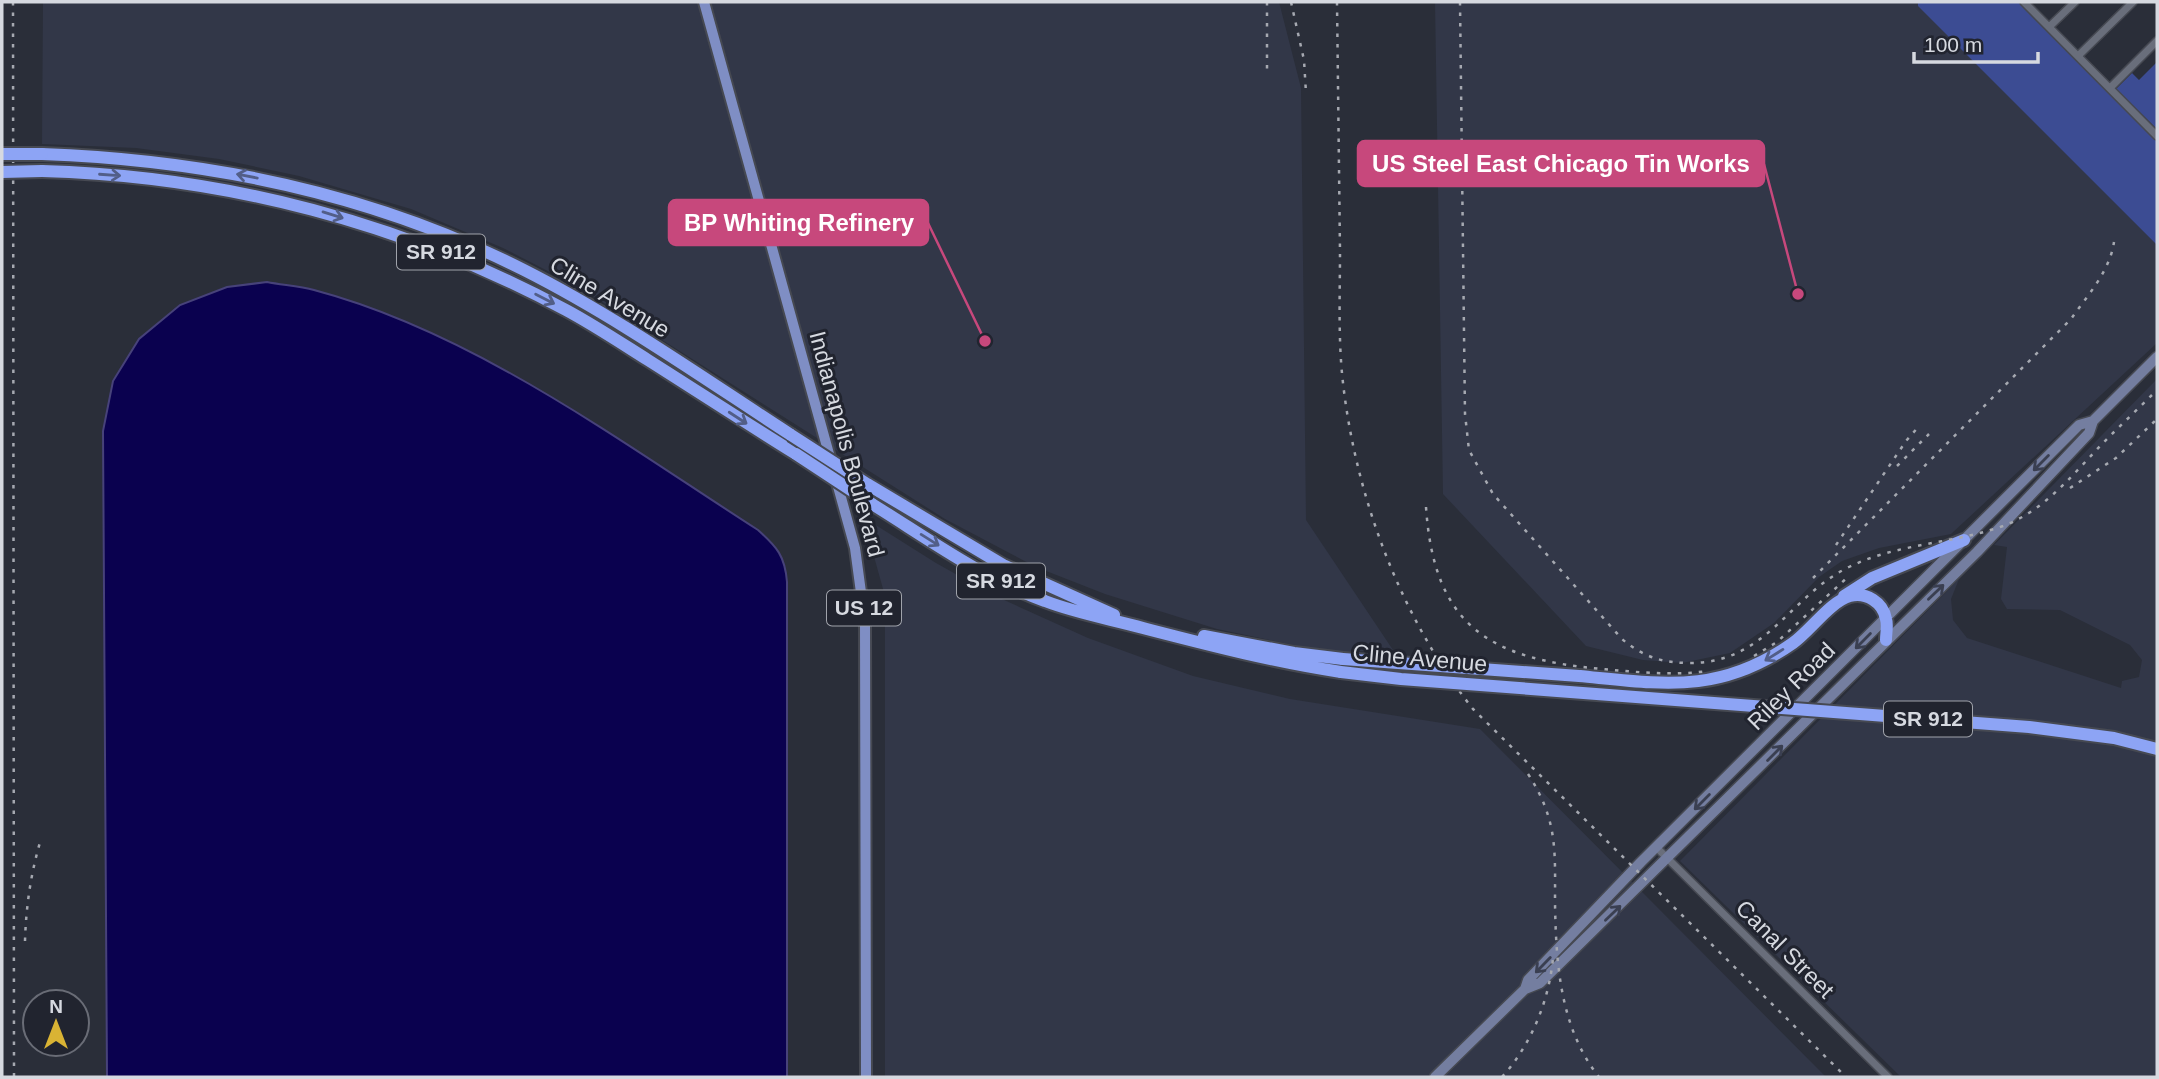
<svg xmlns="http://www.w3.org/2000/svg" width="2159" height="1079" viewBox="0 0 2159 1079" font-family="Helvetica,sans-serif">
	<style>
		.built { fill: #323748 }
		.green { fill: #3c4c93 }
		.water { fill: #0a014f; stroke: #47427a; stroke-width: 2 }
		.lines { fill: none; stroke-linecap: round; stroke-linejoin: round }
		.minor-casing { stroke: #464952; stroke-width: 10 }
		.secondary-casing { stroke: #464952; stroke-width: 13 }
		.primary-casing { stroke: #464952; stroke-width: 14 }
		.motorway-casing { stroke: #464952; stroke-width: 16 }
		.minor { stroke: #696e7b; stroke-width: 7 }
		.secondary { stroke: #747ea0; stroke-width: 10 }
		.primary { stroke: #7f8ec4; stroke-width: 10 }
		.motorway { stroke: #8da4f5; stroke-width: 12 }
		.rail { stroke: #a6a9b1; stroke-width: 2.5; stroke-dasharray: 3.5 7; stroke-linecap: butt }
		.motorway-bridge-casing { stroke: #464952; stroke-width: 16; stroke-linecap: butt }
		.motorway-bridge { stroke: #8da4f5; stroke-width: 12 }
		.oneway { stroke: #525e88 }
		.oneway2 { stroke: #3a3f51 }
		.labels { text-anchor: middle; stroke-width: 6; stroke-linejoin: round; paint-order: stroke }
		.shield { fill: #21242f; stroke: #a0a3ab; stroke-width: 2 }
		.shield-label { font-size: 21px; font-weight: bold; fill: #d6d9e0 }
		.street-label { font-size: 23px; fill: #d6d9e0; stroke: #21242f }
		.leader { fill: none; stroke: #c7487c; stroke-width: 2.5 }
		.callout-dot { fill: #c7487c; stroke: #21242f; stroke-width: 2.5 }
		.callout { fill: #c7487c; stroke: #c7487c; stroke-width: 2.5 }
		.callout-label { font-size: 24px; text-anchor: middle; font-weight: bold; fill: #fff }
	</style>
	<rect width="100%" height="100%" fill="#2a2e39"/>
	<path class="built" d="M43,2H1279L1301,88L1306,520L1393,650L1343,652L1322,651L1217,629L1105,594L1036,567L945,519L577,286L503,248L411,209L299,176L219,159L136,148L42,144Z
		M1435,2H1918L1919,6L2157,245V343L1951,534L1879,548L1842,561L1819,577L1774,623L1730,653L1682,663L1643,660L1586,646L1443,494Z
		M2157,379V1077H1901L1680,861L1959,579L1951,599L1953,620L1967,638L2121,688L2122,681L2139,677L2142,660L2130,645L2060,610L2007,609L2001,599L2007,547L1994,545Z
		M863,517L936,563L993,595L1088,638L1193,676L1290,699L1480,729L1826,1077H885V596Z"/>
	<path class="green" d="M1918,2H2019L2157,141V245L1918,6Z
		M2157,62V129L2116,89L2132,73L2139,80Z"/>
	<path class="water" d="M267,282C282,285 299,286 314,290C473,332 621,442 758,530C777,547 785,556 787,582V1077H107L103,431L113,381L139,339L180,305L227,287Z"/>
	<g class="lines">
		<g class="minor-casing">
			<path id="minor" d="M2024,2L2157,136
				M2049,27L2075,2
				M2078,56L2133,2
				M2110,88L2157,41
				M1656,847L1888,1077"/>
		</g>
		<g class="secondary-casing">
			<path id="secondary" d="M1525,989L1528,980L1641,862L2079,425L2093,421
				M1435,1077L1525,989L1540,983L1977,552L2089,433L2093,421L2157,357"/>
		</g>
		<g class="primary-casing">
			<path id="primary" d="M704,2L855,548L865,622L866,1077"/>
		</g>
		<g class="motorway-casing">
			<path id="motorway" d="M42,154C209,160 374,194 524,270C617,317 703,378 791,435
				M42,171C226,176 404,223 566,310C594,325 621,343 648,360C697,391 746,423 796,454
				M867,484L1003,565L1114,615
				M872,504C927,538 983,579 1045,601C1076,613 1110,619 1143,628C1209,645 1274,662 1341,672
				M1844,596L1872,578L1964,540
				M1204,636L1294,653L1343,659
				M1579,676C1663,684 1719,695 1793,643C1810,631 1831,601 1850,596C1866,592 1883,602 1886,619C1888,625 1886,633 1886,640"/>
		</g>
		<use href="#minor" class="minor"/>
		<use href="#secondary" class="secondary"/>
		<use href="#primary" class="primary"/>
		<use href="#motorway" class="motorway"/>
		<path class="rail" d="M13,2L14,1077
			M1267,2V75
			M1291,2L1304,60L1306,93
			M1337,2C1338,85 1339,168 1340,251C1340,294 1338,340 1343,383C1356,498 1401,618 1473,709L1846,1077
			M1460,2L1465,414L1469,450L1493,494L1622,639C1643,657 1663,663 1690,663C1767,663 1789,596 1849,567C1898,543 1953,544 2003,526C2048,509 2075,471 2108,438C2124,422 2141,406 2157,390
			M1897,466L1929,434
			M2070,488L2116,458L2157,419
			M1426,507C1434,627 1490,659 1602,669C1637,672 1672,676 1708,671
			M1836,545L1906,441L1920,425
			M1813,578L2071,319C2087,296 2110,271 2114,242
			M1754,656L1777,642L1850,575
			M1528,774C1558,820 1555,851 1555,903C1556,964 1560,1028 1599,1077
			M25,941C26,906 31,872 41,839
			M1502,1077C1531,1045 1549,1001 1553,958"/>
		<g class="motorway-bridge-casing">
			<path id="motorway-bridge" d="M2,154H42
				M2,172L42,171
				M791,435L867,484
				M796,454L872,504
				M1343,659L1579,676
				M1341,672L1401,679L2029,727L2114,738L2157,749"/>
		</g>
		<use href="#motorway-bridge" class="motorway-bridge"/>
	</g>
	<defs><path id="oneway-shaft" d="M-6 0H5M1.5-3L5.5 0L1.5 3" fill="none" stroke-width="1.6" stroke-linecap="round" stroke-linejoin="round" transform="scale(1.75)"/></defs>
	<g class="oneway">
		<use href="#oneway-shaft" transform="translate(110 175) rotate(4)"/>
		<use href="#oneway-shaft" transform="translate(247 176) rotate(-169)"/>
		<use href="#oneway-shaft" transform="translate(333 215) rotate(17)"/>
		<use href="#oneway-shaft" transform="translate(545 299) rotate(27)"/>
		<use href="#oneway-shaft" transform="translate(738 418) rotate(33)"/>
		<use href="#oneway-shaft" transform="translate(930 540) rotate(32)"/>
		<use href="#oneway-shaft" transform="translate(1774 655) rotate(148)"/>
	</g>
	<g class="oneway2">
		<use href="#oneway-shaft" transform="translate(2041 463) rotate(135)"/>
		<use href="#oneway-shaft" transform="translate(1936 592) rotate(-44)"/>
		<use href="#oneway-shaft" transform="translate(1863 641) rotate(135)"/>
		<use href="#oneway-shaft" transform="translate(1775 753) rotate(-45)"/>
		<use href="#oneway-shaft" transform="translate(1702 802) rotate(135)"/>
		<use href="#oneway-shaft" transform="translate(1613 913) rotate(-44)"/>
		<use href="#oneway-shaft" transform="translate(1543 965) rotate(134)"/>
	</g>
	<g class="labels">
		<g class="shield">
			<rect x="397" y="234.5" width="88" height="35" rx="5"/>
			<rect x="957" y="563.5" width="88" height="35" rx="5"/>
			<rect x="827" y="590.5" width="74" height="35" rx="5"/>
			<rect x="1884" y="701.5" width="88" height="35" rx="5"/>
		</g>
		<g class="shield-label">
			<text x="441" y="259">SR 912</text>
			<text x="1001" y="588">SR 912</text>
			<text x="864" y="615">US 12</text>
			<text x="1928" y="726">SR 912</text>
		</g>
		<g class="street-label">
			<text transform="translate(610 297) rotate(31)" y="8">Cline Avenue</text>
			<text transform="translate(847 444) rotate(75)" y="8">Indianapolis Boulevard</text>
			<text transform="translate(1420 658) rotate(5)" y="8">Cline Avenue</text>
			<text transform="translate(1791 686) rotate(-45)" y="8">Riley Road</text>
			<text transform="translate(1785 949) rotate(45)" y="8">Canal Street</text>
		</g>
	</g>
	<path class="leader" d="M1798 294L1764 164M985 341L928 223"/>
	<g class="callout-dot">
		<circle cx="1798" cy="294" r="7"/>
		<circle cx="985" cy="341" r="7"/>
	</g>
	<g class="callout">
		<rect x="1358" y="141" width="406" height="45" rx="7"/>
		<rect x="669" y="200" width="259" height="45" rx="7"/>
	</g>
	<g class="callout-label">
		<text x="1561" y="172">US Steel East Chicago Tin Works</text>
		<text x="799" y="231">BP Whiting Refinery</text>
	</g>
	<rect width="2159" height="1079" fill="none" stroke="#d6d9e0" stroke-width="7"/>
	<g transform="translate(56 1023)"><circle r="33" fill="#21242f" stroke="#696c76" stroke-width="2"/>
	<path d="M0-5L12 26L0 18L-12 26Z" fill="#d9b334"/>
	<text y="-10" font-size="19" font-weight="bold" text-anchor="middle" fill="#d6d9e0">N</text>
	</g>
	<path d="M1914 52v10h124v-10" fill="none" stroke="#d6d9e0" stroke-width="3.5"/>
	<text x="1924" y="52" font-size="21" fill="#d6d9e0" stroke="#21242f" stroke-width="5" paint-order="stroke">100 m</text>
</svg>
